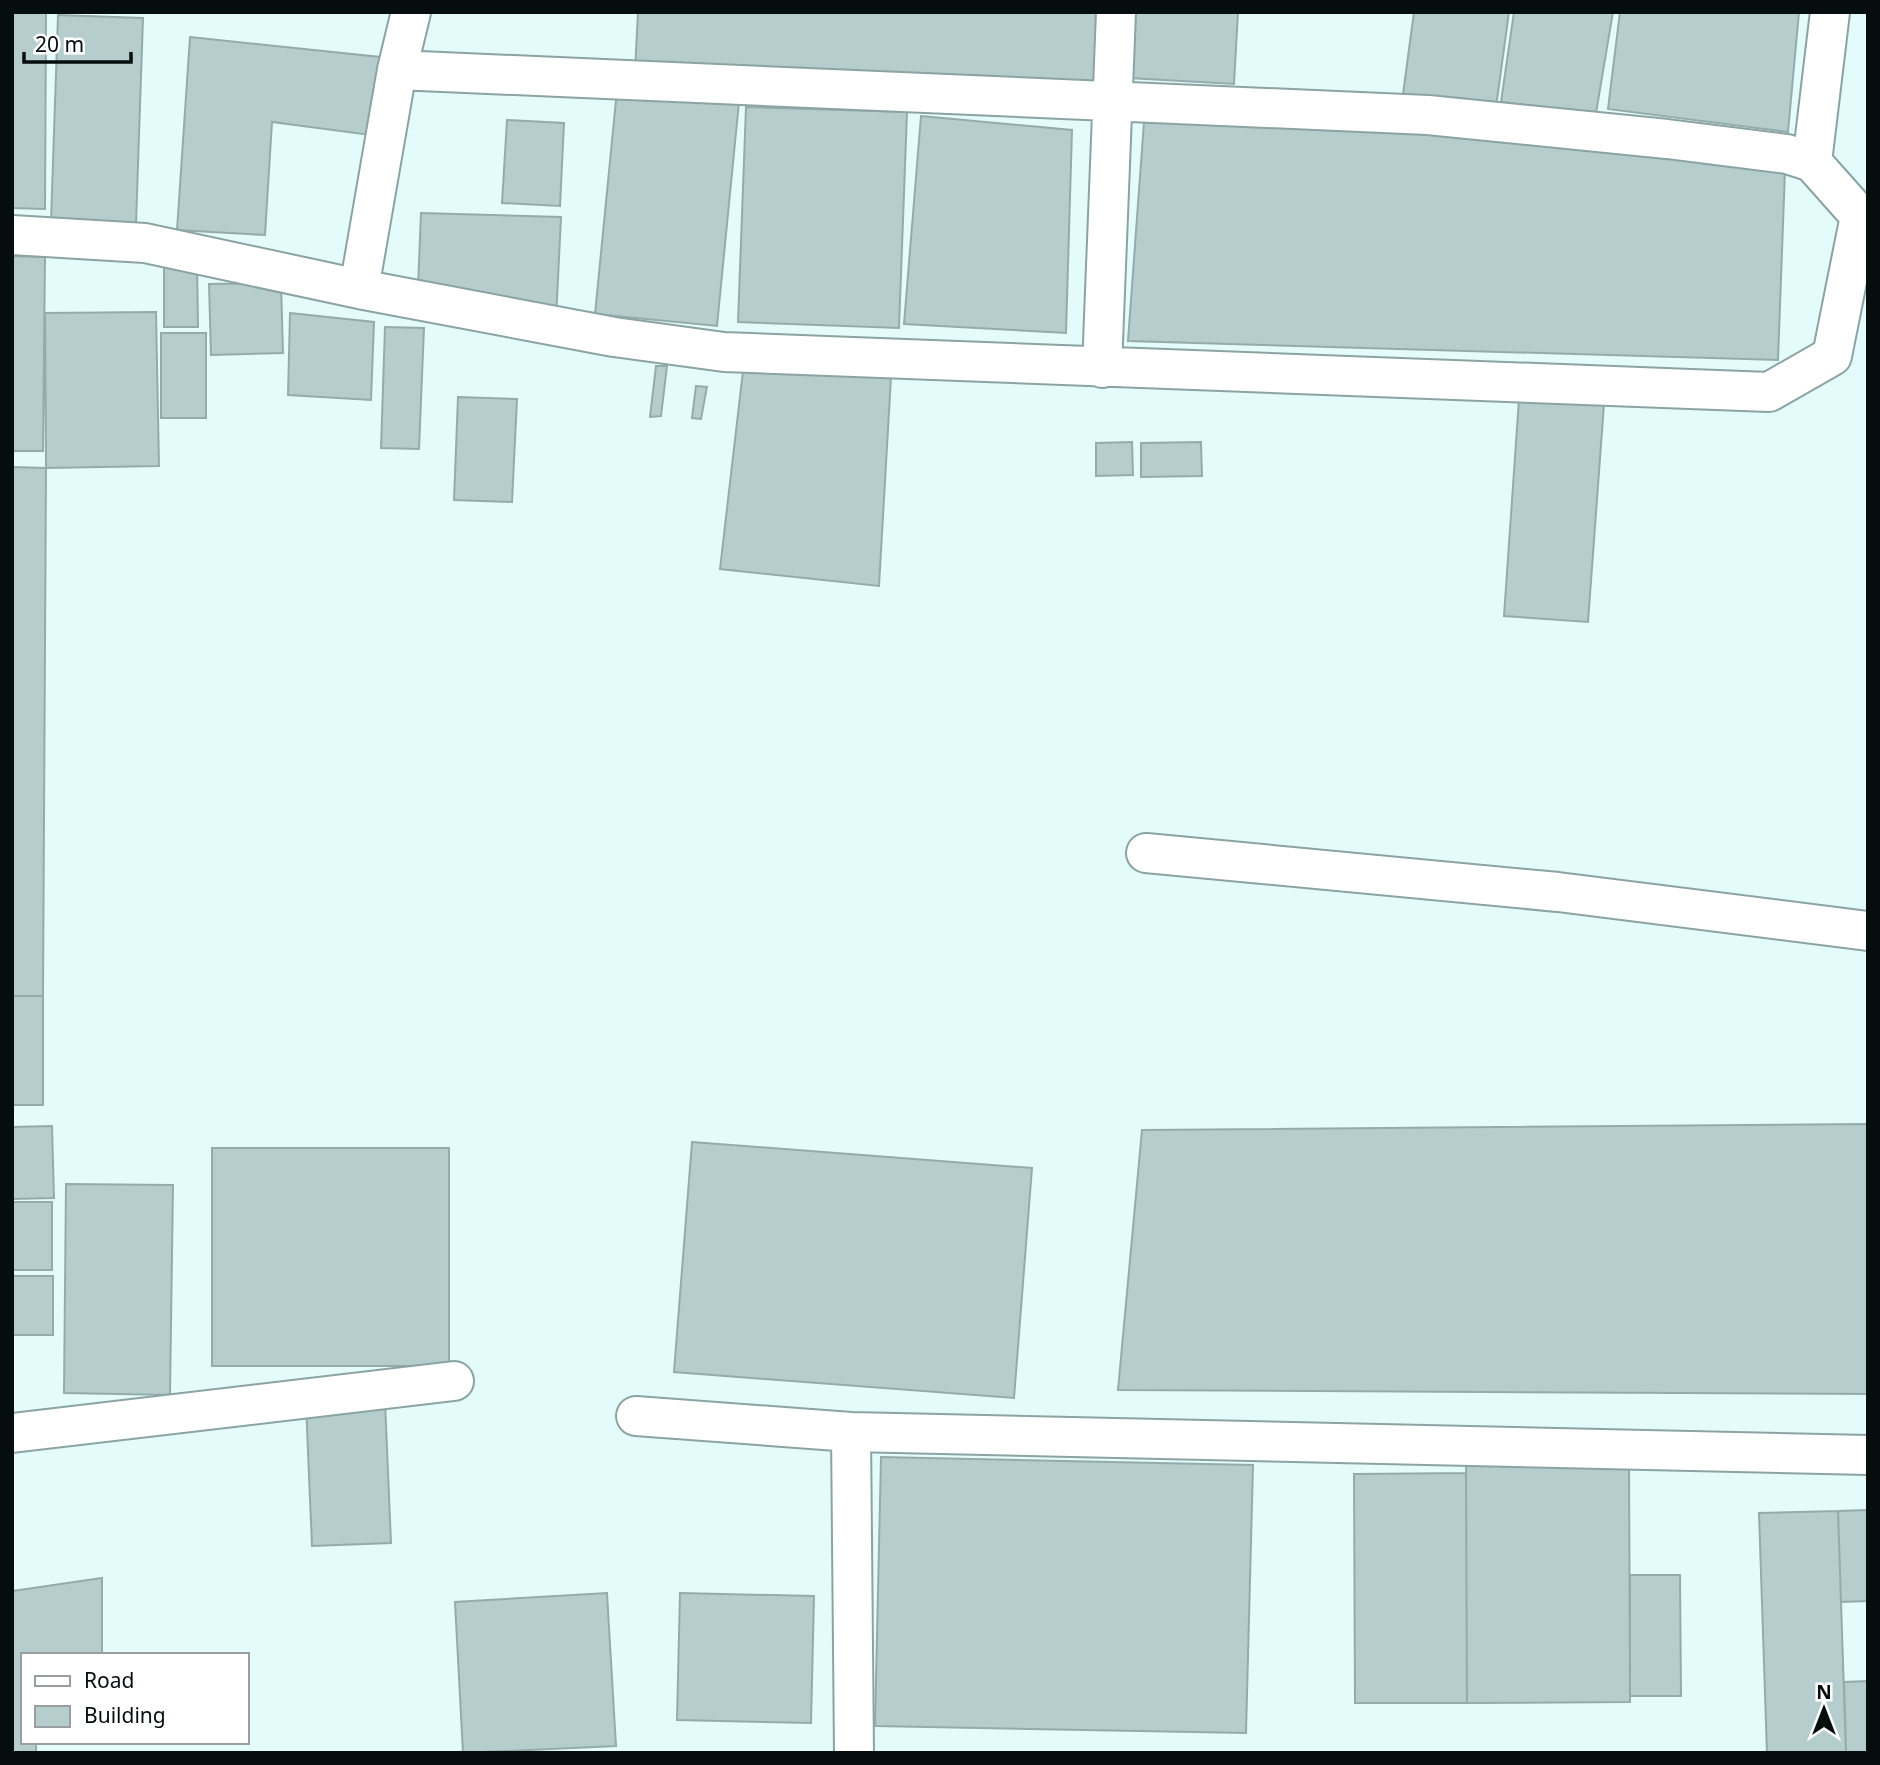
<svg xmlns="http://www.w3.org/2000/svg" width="1880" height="1765" viewBox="0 0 1880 1765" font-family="'Noto Sans',sans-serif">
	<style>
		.building { fill: #b5cdcc; stroke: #94abaa; stroke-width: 2 }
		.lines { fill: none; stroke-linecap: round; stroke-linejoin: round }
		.minor-casing { stroke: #8ca3a3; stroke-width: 42 }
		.minor { stroke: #fff; stroke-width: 38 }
	</style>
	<rect width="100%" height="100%" fill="#e3fcfb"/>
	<path class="building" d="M12,12H46L45,209L12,208Z
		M638,12H1108L1103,94L635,71Z
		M1133,12H1238L1234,84L1129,78Z
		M1414,12H1509L1496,107L1403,94Z
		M1514,12H1613L1596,113L1501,102Z
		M1620,12H1799L1788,132L1608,109Z
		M58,15L143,18L136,224L51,221Z
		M190,37L380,57L370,135L272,122L265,235L177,230Z
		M617,90L739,102L717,326L595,314Z
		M746,107L907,112L899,328L738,322Z
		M921,116L1072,130L1066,333L904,324Z
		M507,120L564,123L560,206L502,203Z
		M1144,122L1449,131L1785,170L1778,360L1128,341Z
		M421,213L561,217L556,320L418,287Z
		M12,256L45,257L43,451H12Z
		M197,261L198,327H164V262Z
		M281,283L283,353L211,355L209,284Z
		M156,312L159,466L46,468L45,313Z
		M290,313L374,322L371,400L288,395Z
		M385,327L424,328L419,449L381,448Z
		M161,333H206V418H161Z
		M744,362L891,377L879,586L720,569Z
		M656,366H667L661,416L650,417Z
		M696,386L707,387L701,419L692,418Z
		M458,397L517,399L512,502L454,500Z
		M1519,399L1604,404L1588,622L1504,616Z
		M1132,442L1133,475L1096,476V443Z
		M1201,442L1202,476L1141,477V443Z
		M12,467L46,468L43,996H12Z
		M12,996H43V1105H12Z
		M1868,1124V1394L1118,1390L1142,1130Z
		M52,1126L54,1198L12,1199V1127Z
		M692,1142L1032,1168L1014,1398L674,1372Z
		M212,1148H449V1366H212Z
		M66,1184L173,1185L170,1395L64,1393Z
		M12,1202H52V1270H12Z
		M12,1276H53V1335H12Z
		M385,1401L391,1543L312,1546L306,1404Z
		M1629,1453L1630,1702L1467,1703L1466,1454Z
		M881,1457L1253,1465L1246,1733L875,1726Z
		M1466,1473L1467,1703H1355L1354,1474Z
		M1868,1510V1601L1841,1602L1838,1511Z
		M1838,1511L1846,1753H1767L1759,1513Z
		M1630,1575H1680L1681,1696H1630Z
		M102,1578V1655H23V1742H36V1753H12V1591Z
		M607,1593L616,1746L463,1753L455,1602Z
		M680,1593L814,1596L811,1723L677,1720Z
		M1868,1681V1753H1846L1844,1682Z"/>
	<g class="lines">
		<g class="minor-casing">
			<path id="minor" d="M397,70L1428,115L1667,139L1787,154L1812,162L1860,216L1868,217
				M1812,162L1830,12
				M12,235L145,243L359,289L614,337L724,352L1769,392L1832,356L1860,216
				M359,289L397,70L411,12
				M1102,368L1116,12
				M1146,853L1558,892L1868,931
				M636,1416L851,1432L1868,1455
				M851,1432L854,1753
				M12,1433L454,1381"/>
		</g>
		<use href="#minor" class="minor"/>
	</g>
	<rect width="1880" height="1765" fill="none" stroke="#060d0d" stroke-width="28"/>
	<rect x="21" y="1653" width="228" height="91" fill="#ffffff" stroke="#9b9e9e" stroke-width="2"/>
	<rect x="35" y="1676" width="35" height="10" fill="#ffffff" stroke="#9b9e9e" stroke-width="2"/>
	<text x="84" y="1688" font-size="21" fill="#060d0d">Road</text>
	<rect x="35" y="1706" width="35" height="21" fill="#b5cdcc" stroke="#9b9e9e" stroke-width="2"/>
	<text x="84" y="1723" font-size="21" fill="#060d0d">Building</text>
	<g transform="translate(1824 1709)" stroke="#ffffff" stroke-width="5" paint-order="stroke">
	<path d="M0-5L12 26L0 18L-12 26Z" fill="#060d0d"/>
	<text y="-10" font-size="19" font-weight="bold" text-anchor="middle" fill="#060d0d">N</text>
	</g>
	<path d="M24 52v10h107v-10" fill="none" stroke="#060d0d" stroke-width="3.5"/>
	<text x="35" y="52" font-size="21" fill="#060d0d" stroke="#ffffff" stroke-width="5" paint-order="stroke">20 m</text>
</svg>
